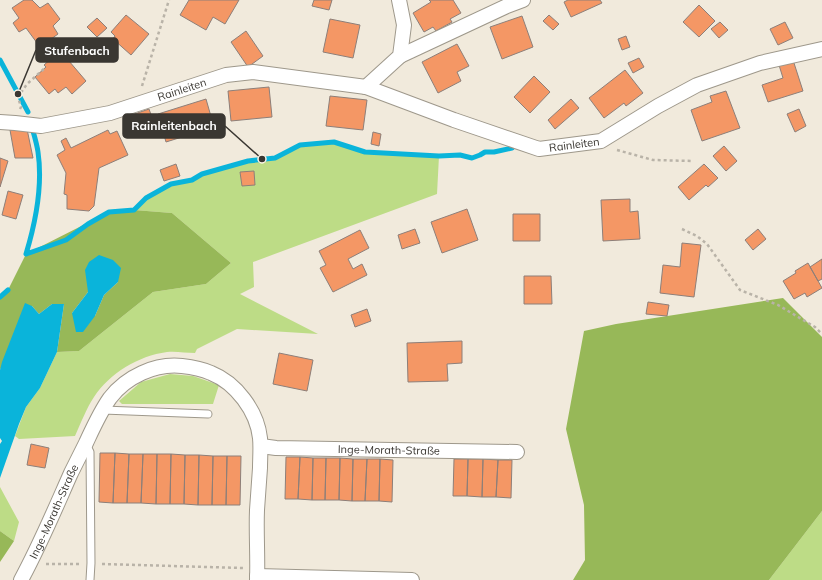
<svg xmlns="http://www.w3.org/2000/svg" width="822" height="580" viewBox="0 0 822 580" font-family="Mulish,sans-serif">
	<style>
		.green { fill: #bddc86 }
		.forest { fill: #97b858; fill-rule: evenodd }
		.water { fill: #0ab4da }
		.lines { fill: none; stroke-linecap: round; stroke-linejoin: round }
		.stream { stroke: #0ab4da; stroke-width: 5 }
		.building { fill: #f49765; stroke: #8d7f79 }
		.lane-casing { stroke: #9e988b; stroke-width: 9 }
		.street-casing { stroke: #9e988b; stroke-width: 16 }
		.path { stroke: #b9b3a8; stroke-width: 2.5; stroke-dasharray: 3 3; stroke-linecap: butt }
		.lane { stroke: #fff; stroke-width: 7 }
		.street { stroke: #fff; stroke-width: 14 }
		.labels { text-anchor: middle; stroke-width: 3; stroke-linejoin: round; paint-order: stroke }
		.street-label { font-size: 11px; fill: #3a3732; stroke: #fef7ea }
		.leader { fill: none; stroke: #3a3732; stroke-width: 1.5 }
		.callout-dot { fill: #3a3732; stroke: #fef7ea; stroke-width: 1.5 }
		.callout { fill: #3a3732; stroke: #3a3732; stroke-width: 1.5 }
		.callout-label { font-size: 12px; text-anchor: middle; font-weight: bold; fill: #fff }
	</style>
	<rect width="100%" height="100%" fill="#f1eadc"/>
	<path class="green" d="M334,142L365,152L439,156L437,194L253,262L254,287L240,294L318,334L237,329L197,349L195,353C186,353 176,351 167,352C138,356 110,373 94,397C86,409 81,423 75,436L19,439L15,436L26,407L40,388L57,352L79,351L153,292L206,284L231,263L172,213L134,210L146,198L171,184L192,180L202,174L248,161L275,158L300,145Z
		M170,374L193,376L219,385L213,404H122L119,401L141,382Z
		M0,487L19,522L14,541L0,531Z
		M822,511V580H769Z"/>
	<path class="forest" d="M134,210L172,213L231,263L206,284L153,292L79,351L57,352L64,304H52L39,314L32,306L0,370V295L8,290L26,254L109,212ZM118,282L104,295L95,316L72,313L88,292Z
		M783,298L822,337V511L769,580H573L585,560L584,505L566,429L584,331L616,324Z
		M0,531L14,541L0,562Z"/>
	<path class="water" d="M99,255L113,260L121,268L118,282L104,295L95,316L83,332H76L72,313L88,292L85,270L89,262Z
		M25,303L32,306L39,314L52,304H64L57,352L40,388L26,407L19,424L0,478V444L2,441L0,438V370L2,362Z"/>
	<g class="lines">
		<path class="stream" d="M0,60L28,112
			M26,254L49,246L66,240L88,224L109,212L134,210L146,198L171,184L192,180L202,174L248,161L275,158L300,145L334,142L365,152L439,156L460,155L472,158L480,155L485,152H494L512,148
			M26,254C36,221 43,186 38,152C37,145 35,138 33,131
			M0,297L8,290"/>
	</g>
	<path class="building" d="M24,0H32L40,8L48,3L60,19L53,26L58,34L40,47L26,28L19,32L13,23L19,18L12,8Z
		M189,0H239L225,24L213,17L206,30L180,15Z
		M314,0H332L329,10L312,6Z
		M429,0H453L461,13L450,19L452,22L436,31L433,27L424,32L413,13L431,2Z
		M568,0H600L602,3L571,17L564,2Z
		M699,5L715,21L699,37L683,22Z
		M126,15L149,34L131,55L113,39L115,36L111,32Z
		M549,15L559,24L553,30L543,21Z
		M522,16L533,47L502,59L490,27Z
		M97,18L107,28L97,37L87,27Z
		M330,19L360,25L353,58L323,52Z
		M720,22L728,30L719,38L711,29Z
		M785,22L793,38L778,45L770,29Z
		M246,31L263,56L248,67L231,42Z
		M626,36L630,47L622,50L618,39Z
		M457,44L469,66L457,72L461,81L438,93L422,62Z
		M63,54L86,81L72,94L66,87L58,93L55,89L49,94L35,77L46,67L44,65L52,58L55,61Z
		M639,58L644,67L633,73L628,63Z
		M793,60L803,91L768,102L762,85L783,78L779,65Z
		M625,70L643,93L626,106L624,103L604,118L589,98Z
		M534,76L550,92L530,113L514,97Z
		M269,87L272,117L231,121L228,91Z
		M726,91L740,128L702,141L691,110L712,102L710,96Z
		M330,96L367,100L363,130L326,126Z
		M206,99L214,127L166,142L158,114Z
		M571,99L579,108L555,129L548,120Z
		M149,109L154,123L135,130L129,116Z
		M799,109L806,126L795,132L787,114Z
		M27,129L33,158H15L10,130Z
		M108,130L110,134L117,131L128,155L99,168L94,206L89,211L67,209V195L64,194L66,173L57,155L65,150L61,141L66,138L71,148Z
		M373,132L381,134L379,146L371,144Z
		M724,146L737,161L726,171L713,156Z
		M0,158L8,161L0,187Z
		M176,164L180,176L164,181L160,170Z
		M704,164L718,178L708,187L706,185L689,200L678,187Z
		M254,171L255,185L242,186L240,172Z
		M8,191L23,195L16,219L2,215Z
		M630,199V212L638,211L640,239L603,241L601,200Z
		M467,209L478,240L442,253L431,222Z
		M513,214H540V241H513Z
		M415,229L420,243L402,249L398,235Z
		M758,229L766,239L753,250L745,240Z
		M360,230L369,248L348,259L353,269L362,264L367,275L333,292L320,268L326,265L319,251Z
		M682,243L701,245L694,297L660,293L663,265L680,267Z
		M822,259V279L818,281L810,267Z
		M808,263L822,288L807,297L805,293L794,299L783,281L796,273L795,271Z
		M524,276H551L552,304H524Z
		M648,302L669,305L667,316L646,314Z
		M367,309L371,321L355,327L351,315Z
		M462,341V363L447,364L448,381L408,382L407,343Z
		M279,353L313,360L307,391L273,384Z
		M31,444L49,448L45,468L27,465Z
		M100,453H115L113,503L99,502Z
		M115,453L129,454L127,503H113Z
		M129,454H143L141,503H127Z
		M143,454H157L156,504L141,503Z
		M157,454H171L170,504H156Z
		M171,454L185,455L184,504H170Z
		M185,455H199L198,505L184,504Z
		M199,455L213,456L212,505H198Z
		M213,456H227L226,505H212Z
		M227,456H241L240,505H226Z
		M286,457H300L298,499H285Z
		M300,457L313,458L312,500L298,499Z
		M313,458H326L325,500H312Z
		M326,458H340L339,500H325Z
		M340,458L353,459L352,501L339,500Z
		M353,459H367L365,501H352Z
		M367,459H380L379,501H365Z
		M380,459L393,460L392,502L379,501Z
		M454,459H468L467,496H453Z
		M468,459H483L482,497L467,496Z
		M483,459L498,460L496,497H482Z
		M498,460H512L511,498L496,497Z"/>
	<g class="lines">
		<g class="lane-casing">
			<path id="lane" d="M103,410L208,414
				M86,444L90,452L91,563L90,580"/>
		</g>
		<g class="street-casing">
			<g id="street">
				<path d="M400,56L507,6L523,0"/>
				<path d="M366,87L400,56L404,25L399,0"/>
				<path id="s1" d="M0,122L15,123L41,126L110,113L226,75L253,72L366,87L454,120L539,149L601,141L658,106L697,85L760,63L822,49"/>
				<path id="s2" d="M261,446L276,448L517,452"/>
				<path d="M257,576L412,580"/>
				<path id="s3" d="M21,580C40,545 55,509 71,473C76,463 81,453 86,443C93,428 100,412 110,398C126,377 155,363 182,366C191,367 202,369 211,373C236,383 257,411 260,438C261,448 260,458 260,468C259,482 258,496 257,510C256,534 258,557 257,580"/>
			</g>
		</g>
		<path class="path" d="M142,86L169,0
			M20,109L21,107L18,97L27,84L46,67
			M617,150L653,160L693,161
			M682,229L697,236L707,244L740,290L778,305L815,327L822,334
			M46,564H79
			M102,564L243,568"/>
		<use href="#lane" class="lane"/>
		<use href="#street" class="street"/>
	</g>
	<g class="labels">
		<g class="street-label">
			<text dy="4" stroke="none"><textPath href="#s1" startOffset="187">Rainleiten</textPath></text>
			<text dy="4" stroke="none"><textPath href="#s1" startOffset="594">Rainleiten</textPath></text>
			<text dy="4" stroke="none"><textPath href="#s2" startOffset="128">Inge-Morath-Straße</textPath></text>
			<text dy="4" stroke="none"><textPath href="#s3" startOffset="76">Inge-Morath-Straße</textPath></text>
		</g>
	</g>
	<path class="leader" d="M18 94L36 50M262 159L225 126"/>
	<g class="callout-dot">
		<circle cx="18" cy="94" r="4"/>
		<circle cx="262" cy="159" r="4"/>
	</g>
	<g class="callout">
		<rect x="36" y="38" width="82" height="24" rx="4"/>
		<rect x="123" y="114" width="102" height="24" rx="4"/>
	</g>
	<g class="callout-label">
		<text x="77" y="55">Stufenbach</text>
		<text x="174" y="130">Rainleitenbach</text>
	</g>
</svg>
